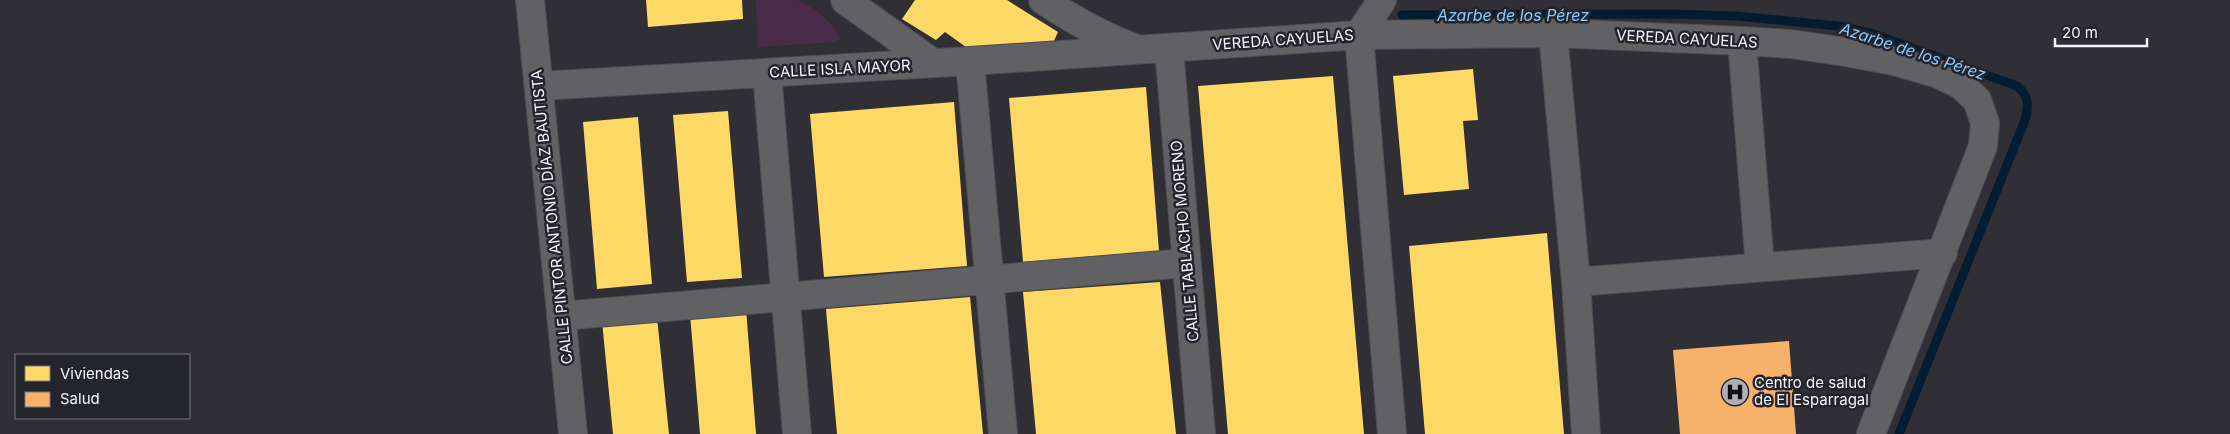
<svg xmlns="http://www.w3.org/2000/svg" width="2230" height="434" viewBox="0 0 2230 434" font-family="Inter,sans-serif">
	<style>
		.green { fill: #4a2c48 }
		.homes { fill: #ffd966 }
		.health { fill: #f6b26b }
		.lines { fill: none; stroke-linecap: round; stroke-linejoin: round }
		.stream { stroke: #041c2f; stroke-width: 9 }
		.minor-casing { stroke: #4d4d51; stroke-width: 30 }
		.minor { stroke: #616164; stroke-width: 28 }
		.labels { text-anchor: middle; stroke-width: 5; stroke-linejoin: round; paint-order: stroke }
		.street-label { font-size: 15px; fill: #f4f4fa; stroke: #24242d }
		.poi-label { font-size: 15px; fill: #f4f4fa; stroke: #24242d; text-anchor: start }
		.water-label { font-size: 16px; font-style: italic; fill: #89cafb; stroke: #24242d }
	</style>
	<rect width="100%" height="100%" fill="#302f35"/>
	<path class="green" d="M756,0C768,0 784,0 796,0C811,4 835,24 840,38L836,42L758,47Z"/>
	<path class="homes" d="M646,0H742L743,19L648,27Z
		M915,0H1007L1058,32L1053,43L966,47L945,32L936,40L902,19Z
		M1473,69L1478,120L1463,121L1469,189L1404,195L1393,76Z
		M1333,76L1364,434H1228L1198,86Z
		M1146,87L1159,251L1023,262L1009,98Z
		M954,102L967,266L824,277L810,114Z
		M728,111L742,278L687,282L673,115Z
		M638,117L652,284L597,289L583,122Z
		M1547,233L1564,434H1425L1409,246Z
		M1160,282L1176,434H1036L1023,292Z
		M970,297L983,434H837L826,309Z
		M746,309L756,434H700L690,314Z
		M657,317L669,434H613L602,321Z"/>
	<path class="health" d="M1789,341L1796,434H1680L1673,350Z"/>
	<g class="lines">
		<path class="stream" d="M1402,15L1671,14L1737,16L1838,26L1871,33L2017,86C2029,96 2029,105 2025,120L1899,434"/>
		<g class="minor-casing">
			<path id="minor" d="M530,0L573,434
				M845,0L933,63
				M1043,0C1072,19 1099,35 1132,47
				M1382,0L1359,35L1392,434
				M1553,33L1576,282L1586,434
				M1742,41L1760,267
				M1169,48L1201,434
				M970,61L1003,434
				M767,73L797,434
				M539,86L970,61L1359,35L1553,33L1742,41L1791,44L1846,52L1894,61L1936,73L1961,85L1977,100L1985,123L1983,146L1871,434
				M1576,282L1943,253
				M561,316L1186,263"/>
		</g>
		<use href="#minor" class="minor"/>
	</g>
	<defs>
		<g id="hospital-disc" transform="scale(1.4375)"><circle r="9.5" fill="#afafb5" stroke="#24242d"/><path d="M-5-5h3v3.5h4V-5h3V5h-3V1.5h-4V5h-3Z" fill="#111"/></g>
	</defs>
	<g fill-rule="evenodd">
		<use href="#hospital-disc" x="1735" y="392"/>
	</g>
	<g class="labels">
		<g class="street-label">
			<text transform="translate(1687 39) rotate(3)" y="5">VEREDA CAYUELAS</text>
			<text transform="translate(1283 40) rotate(-4)" y="5">VEREDA CAYUELAS</text>
			<text transform="translate(840 69) rotate(-3)" y="5">CALLE ISLA MAYOR</text>
			<text transform="translate(552 217) rotate(-96)" y="5">CALLE PINTOR ANTONIO DÍAZ BAUTISTA</text>
			<text transform="translate(1185 241) rotate(-95)" y="5">CALLE TABLACHO MORENO</text>
		</g>
		<g class="poi-label">
			<text x="1754" y="388">Centro de salud<tspan x="1754" dy="17">de El Esparragal</tspan></text>
		</g>
		<g class="water-label">
			<text x="1513" y="21">Azarbe de los Pérez</text>
			<text transform="translate(1913 51) rotate(18)" y="6">Azarbe de los Pérez</text>
		</g>
	</g>
	<rect x="15" y="354" width="175" height="65" fill="#24242d" stroke="#77777f"/>
	<rect x="25" y="366" width="25" height="15" fill="#ffd966" stroke="#77777f"/>
	<text x="60" y="379" font-size="15" fill="#f4f4fa">Viviendas</text>
	<rect x="25" y="392" width="25" height="15" fill="#f6b26b" stroke="#77777f"/>
	<text x="60" y="404" font-size="15" fill="#f4f4fa">Salud</text>
	<path d="M2055 38v8h92v-8" fill="none" stroke="#f4f4fa" stroke-width="2.5"/>
	<text x="2062" y="38" font-size="15" fill="#f4f4fa" stroke="#24242d" stroke-width="4" paint-order="stroke">20 m</text>
</svg>
